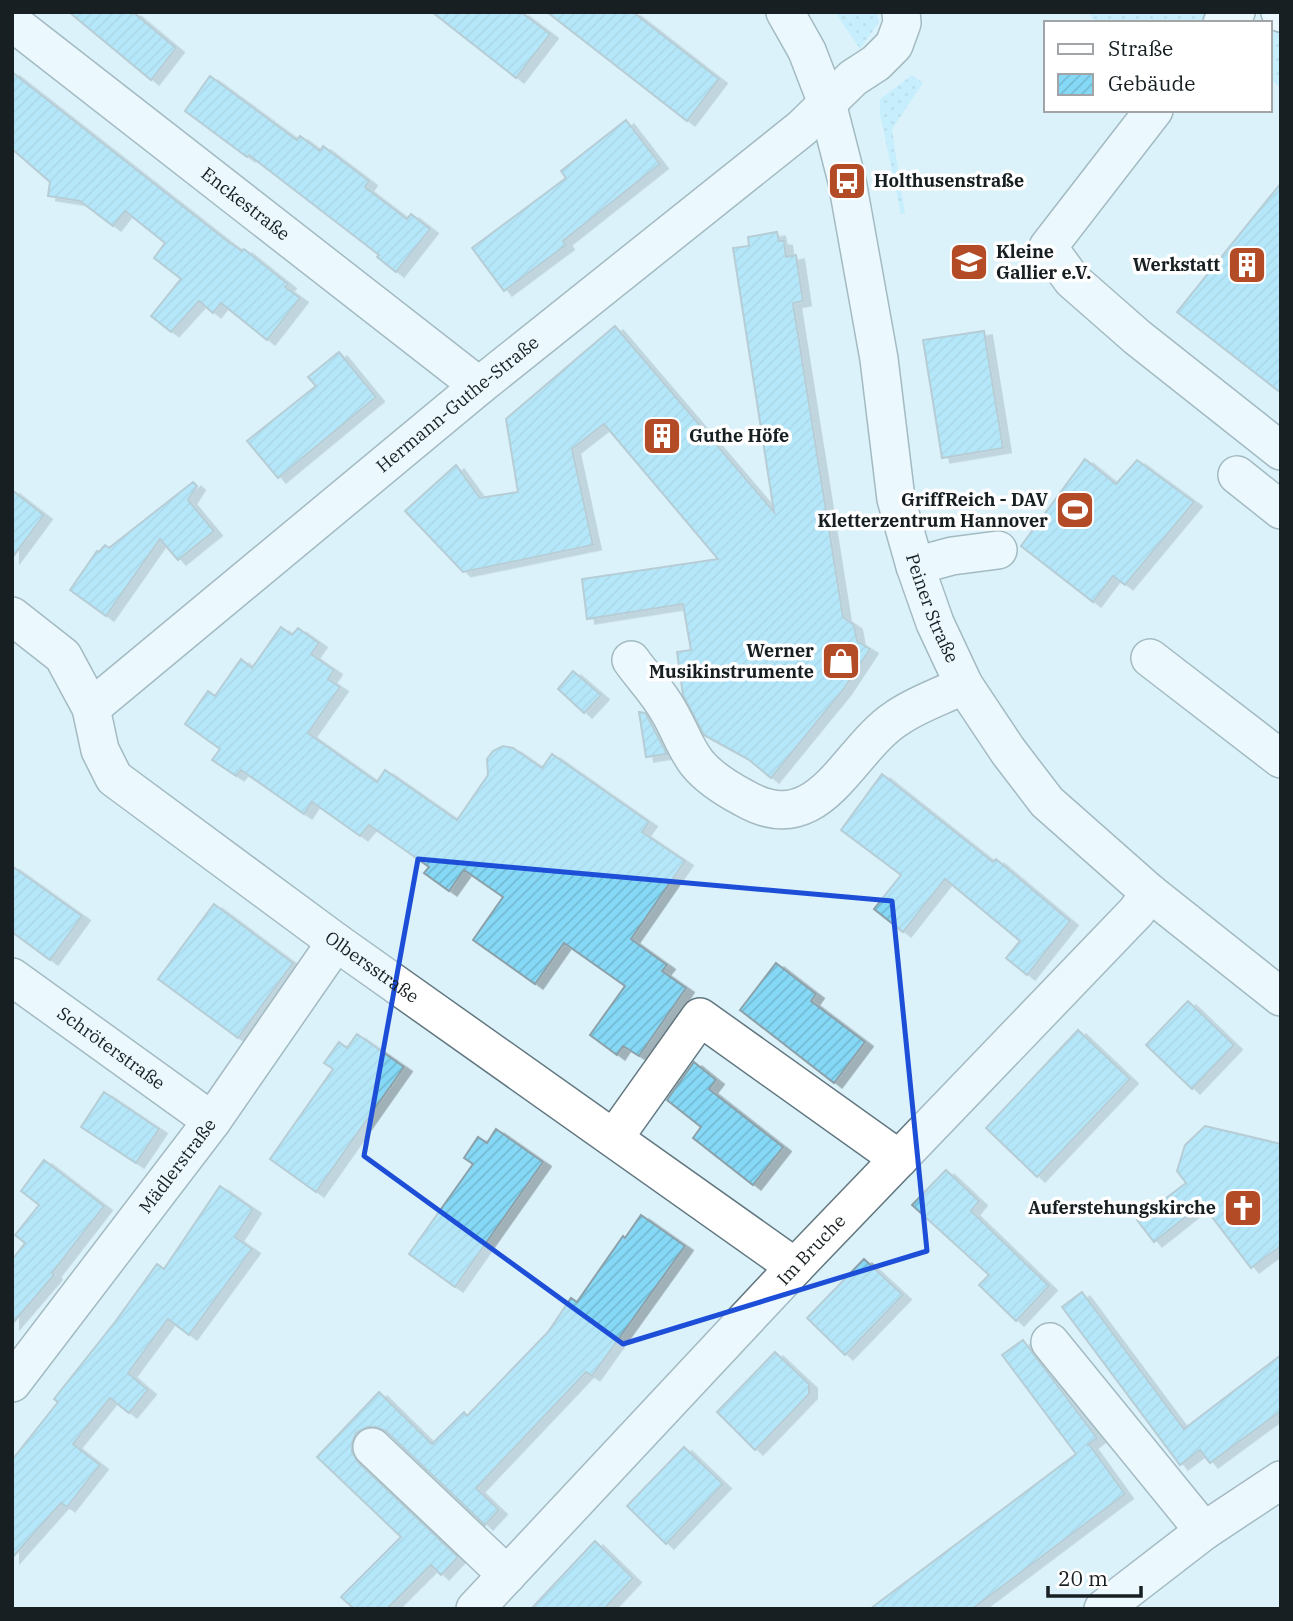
<svg xmlns="http://www.w3.org/2000/svg" width="1293" height="1621" viewBox="0 0 1293 1621" font-family="'IBM Plex Serif',serif">
	<style>
		.grass { fill: url(#grass-dots) }
		.building { fill: url(#building-hatch); stroke: #8ca1a9; stroke-width: 2; filter: url(#shadow) }
		.lines { fill: none; stroke-linecap: round; stroke-linejoin: round }
		.minor-casing { stroke: #62777f; stroke-width: 40 }
		.minor { stroke: #fff; stroke-width: 37 }
		.marked { fill: none; stroke: #1d4ed8; stroke-width: 5; stroke-linejoin: round }
		.labels { text-anchor: middle; stroke-width: 7; stroke-linejoin: round; paint-order: stroke }
		.poi-label { font-size: 18px; font-weight: bold; fill: #171f22; stroke: #fff; text-anchor: end }
		.street-label { font-size: 18px; fill: #171f22; stroke: #fff }
	</style>
	<defs>
		<pattern id="grass-dots" width="8" height="8" patternUnits="userSpaceOnUse" patternTransform="scale(1.75)"><rect width="8" height="8" fill="#b0e8fd"/><path d="M2 2h.1M6 6h.1" fill="none" stroke="#97c7d9" stroke-width="1.8" stroke-linecap="round"/></pattern>
		<pattern id="building-hatch" width="6" height="6" patternUnits="userSpaceOnUse" patternTransform="scale(1.75)"><rect width="6" height="6" fill="#86d9f6"/><path d="M-1 1l2-2M0 6l6-6M5 7l2-2" fill="none" stroke="#73bad3"/></pattern>
		<filter id="shadow"><feDropShadow dx="8" dy="4.5" stdDeviation="0" flood-color="#0004"/></filter>
	</defs>
	<rect width="100%" height="100%" fill="#dbf2fb"/>
	<path class="grass" d="M835,12H877L879,22L860,49Z
		M1088,12H1212L1203,23H1095Z
		M1270,25L1281,30V88L1270,79Z
		M912,75L923,83L892,129L905,214H901L880,114V99Z"/>
	<path class="building" d="M69,12H133L176,48L151,80Z
		M432,12H521L550,34L516,78Z
		M547,12H633L719,79L687,121Z
		M12,72L226,240L242,251L244,249L288,284L285,287L300,298L267,340L221,303L213,313L199,301L171,332L151,316L181,279L154,258L165,243L125,211L113,226L80,201L48,196L50,182L12,149Z
		M210,76L297,140L300,136L320,151L323,146L369,181L365,187L407,219L411,214L430,229L396,272L377,257L379,255L249,155L247,157L185,111Z
		M626,120L660,164L563,241L566,245L504,291L472,248L566,178L561,171Z
		M1281,183V393L1177,312Z
		M777,232L779,241H784L786,257L796,255L803,301L793,303L843,617L854,625L857,641L870,649L843,690L771,778L748,759L704,735L683,695L677,652L691,650L683,604L587,619L582,579L718,559L604,424L572,449L593,545L463,572L405,511L456,465L480,498L518,492L506,419L615,326L774,512L733,248L749,246L748,237Z
		M984,331L1003,448L942,458L923,340Z
		M339,352L376,397L278,478L247,441L316,386L308,377Z
		M1085,459L1116,484L1137,460L1194,502L1125,585L1113,576L1093,602L1021,546Z
		M193,482L197,486L188,500L214,531L178,560L160,539L106,616L70,590L97,551L99,552L105,545L109,548Z
		M12,490L44,515L12,558Z
		M281,627L292,635L298,628L319,643L311,654L334,670L328,679L340,687L308,733L377,782L385,770L457,820L488,775L487,759L493,751L503,746L513,748L542,768L552,754L649,822L642,832L685,861L631,939L667,965L662,971L686,988L639,1056L623,1046L617,1055L590,1035L625,986L564,943L535,984L473,940L503,897L464,870L449,891L424,873L429,867L369,825L360,836L312,802L304,814L241,770L236,776L212,760L220,749L185,724L208,691L215,696L241,659L252,668Z
		M573,671L601,695L584,713L558,689Z
		M639,712L645,713L647,716L667,754L646,757Z
		M882,774L993,862L996,859L1070,921L1027,975L1006,958L1020,941L945,879L903,932L874,909L901,875L841,830Z
		M12,866L82,916L50,960L12,932Z
		M214,904L293,963L238,1038L158,979Z
		M776,963L816,994L811,1001L865,1042L834,1083L740,1010Z
		M1188,1001L1234,1045L1192,1089L1146,1045Z
		M1078,1030L1130,1079L1037,1177L986,1128Z
		M357,1034L404,1067L316,1192L270,1159L333,1069L324,1063L339,1042L347,1048Z
		M694,1062L716,1080L709,1089L783,1147L753,1185L693,1138L701,1127L667,1100Z
		M104,1092L159,1129L136,1163L81,1127Z
		M1205,1126L1281,1144V1246L1251,1268L1202,1204L1154,1242L1137,1220L1186,1183L1177,1171L1185,1145Z
		M496,1129L543,1162L455,1287L409,1254L473,1164L464,1158L478,1137L487,1143Z
		M44,1160L104,1206L52,1273L54,1275L12,1324V1260L25,1243L15,1235L39,1205L21,1191Z
		M946,1170L979,1201L971,1211L1049,1286L1016,1321L979,1285L989,1275L912,1205Z
		M220,1186L253,1209L235,1237L252,1249L189,1335L168,1319L128,1373L148,1390L129,1413L110,1398L73,1444L100,1465L67,1507L61,1503L12,1558V1460L58,1402L54,1399L115,1322L157,1264L164,1269Z
		M641,1215L685,1246L592,1376L586,1372L476,1488L499,1510L485,1525L386,1431L376,1427H367L356,1433L352,1443V1452L358,1462L458,1557L441,1575L431,1565L387,1609H354L341,1597L401,1537L317,1457L379,1392L432,1444L464,1412L467,1416L548,1332L571,1298L577,1302L623,1236L625,1238Z
		M864,1259L903,1295L845,1355L807,1318Z
		M1082,1292L1184,1429L1281,1355V1411L1210,1463L1200,1450L1180,1465L1062,1307Z
		M1023,1340L1097,1438L1087,1446L1089,1444L1125,1494L972,1609H870L1076,1454L1002,1355Z
		M775,1352L809,1384V1394L755,1450L717,1412Z
		M684,1447L723,1484L666,1544L627,1506Z
		M595,1541L633,1578L604,1609H531Z"/>
	<g class="lines">
		<g class="minor-casing">
			<g id="minor">
				<path id="s1" d="M785,12L807,51L827,103L847,181L879,359L896,499L915,566L935,623L964,685L1008,751L1047,802L1150,893L1281,997"/>
				<path d="M1280,12L1281,13"/>
				<path id="s2" d="M12,22L479,386"/>
				<path d="M1222,23L1236,12"/>
				<path d="M1154,110L1048,247L1072,280L1137,337L1281,451"/>
				<path d="M1237,475L1281,510"/>
				<path d="M915,566L952,556L998,550"/>
				<path id="s3" d="M12,616L63,656L91,708L100,750L114,778L336,942L795,1267"/>
				<path d="M1150,658L1281,759"/>
				<path d="M631,660C643,677 659,693 669,712C679,728 685,748 697,763C709,778 727,789 744,798C820,842 846,751 897,718C917,704 942,696 964,685"/>
				<path id="s4" d="M91,708L479,386L802,128L853,78L876,63L894,45L902,23L901,12"/>
				<path id="s5" d="M12,977L212,1121"/>
				<path d="M614,1138L700,1017L899,1159"/>
				<path d="M1050,1342L1204,1531"/>
				<path id="s6" d="M12,1383L212,1121L336,942"/>
				<path d="M372,1447L507,1575"/>
				<path id="s7" d="M475,1609L795,1267L1136,912L1150,893"/>
				<path d="M1103,1609L1204,1531L1281,1480"/>
			</g>
		</g>
		<use href="#minor" class="minor"/>
	</g>
	<path d="M0 0H1293V1621H0ZM418,859L892,901L927,1251L623,1344L364,1156Z" fill="#dbf2fb" fill-opacity=".55" fill-rule="evenodd"/>
	<path class="marked" d="M418,859L892,901L927,1251L623,1344L364,1156Z"/>
	<defs>
		<g id="bus-square" transform="scale(2.0125)"><rect x="-9" y="-9" width="18" height="18" rx="4" fill="#b34b27" stroke="#fff"/><path d="M-5-6H5V4H4V6H2V4H-2V6H-4V4H-5ZM-3.5-4V0h7V-4ZM-3.5 1.2v1.5H-2V1.2ZM2 1.2v1.5H3.5V1.2Z" fill="#fff"/></g>
		<g id="school-square" transform="scale(2.0125)"><rect x="-9" y="-9" width="18" height="18" rx="4" fill="#b34b27" stroke="#fff"/><path d="M0-5L7-2L0 1L-7-2ZM-4 1L0 2.5L4 1V4Q0 6-4 4Z" fill="#fff"/></g>
		<g id="building-square" transform="scale(2.0125)"><rect x="-9" y="-9" width="18" height="18" rx="4" fill="#b34b27" stroke="#fff"/><path d="M-4-6H4V6H1V3H-1V6H-4ZM-2.5-4.3h1.7v1.8h-1.7ZM.8-4.3h1.7v1.8H.8ZM-2.5-1h1.7V.8h-1.7ZM.8-1h1.7V.8H.8Z" fill="#fff"/></g>
		<g id="stadium-square" transform="scale(2.0125)"><rect x="-9" y="-9" width="18" height="18" rx="4" fill="#b34b27" stroke="#fff"/><path d="M0-5a6.5 5 0 1 0 0 10a6.5 5 0 1 0 0-10ZM-3.5-1.8h7v3.6h-7Z" fill="#fff"/></g>
		<g id="shop-square" transform="scale(2.0125)"><rect x="-9" y="-9" width="18" height="18" rx="4" fill="#b34b27" stroke="#fff"/><path d="M-5-2.5h2.3a2.7 3.5 0 0 1 5.4 0H5L5.5 6h-11ZM-1.5-2.5h3a1.5 2.3 0 0 0-3 0Z" fill="#fff"/></g>
		<g id="church-square" transform="scale(2.0125)"><rect x="-9" y="-9" width="18" height="18" rx="4" fill="#b34b27" stroke="#fff"/><path d="M-1.2-6h2.4v3.5h3.3v2.4h-3.3V6h-2.4V-.1h-3.3v-2.4h3.3Z" fill="#fff"/></g>
	</defs>
	<g fill-rule="evenodd">
		<use href="#bus-square" x="847" y="181"/>
		<use href="#school-square" x="969" y="262"/>
		<use href="#building-square" x="1247" y="265"/>
		<use href="#building-square" x="662" y="436"/>
		<use href="#stadium-square" x="1075" y="510"/>
		<use href="#shop-square" x="841" y="661"/>
		<use href="#church-square" x="1243" y="1208"/>
	</g>
	<g class="labels">
		<g class="poi-label">
			<text x="874" y="187" text-anchor="start">Holthusenstraße</text>
			<text x="996" y="258" text-anchor="start">Kleine<tspan x="996" dy="21">Gallier e.V.</tspan></text>
			<text x="1220" y="271">Werkstatt</text>
			<text x="689" y="442" text-anchor="start">Guthe Höfe</text>
			<text x="1048" y="506">GriffReich - DAV<tspan x="1048" dy="21">Kletterzentrum Hannover</tspan></text>
			<text x="814" y="657">Werner<tspan x="814" dy="21">Musikinstrumente</tspan></text>
			<text x="1216" y="1214">Auferstehungskirche</text>
		</g>
		<g class="street-label">
			<text dy="6" stroke="none"><textPath href="#s2" startOffset="296">Enckestraße</textPath></text>
			<text dy="6" stroke="none"><textPath href="#s4" startOffset="476">Hermann-Guthe-Straße</textPath></text>
			<text dy="6" stroke="none"><textPath href="#s1" startOffset="618">Peiner Straße</textPath></text>
			<text dy="6" stroke="none"><textPath href="#s3" startOffset="518">Olbersstraße</textPath></text>
			<text dy="6" stroke="none"><textPath href="#s5" startOffset="122">Schröterstraße</textPath></text>
			<text dy="6" stroke="none"><textPath href="#s6" startOffset="273">Mädlerstraße</textPath></text>
			<text dy="6" stroke="none"><textPath href="#s7" startOffset="492">Im Bruche</textPath></text>
		</g>
	</g>
	<rect width="1293" height="1621" fill="none" stroke="#171f22" stroke-width="28"/>
	<rect x="1044" y="21" width="228" height="91" fill="#ffffff" stroke="#a2a5a7" stroke-width="2"/>
	<rect x="1058" y="44" width="35" height="10" fill="#ffffff" stroke="#a2a5a7" stroke-width="2"/>
	<text x="1108" y="56" font-size="21" fill="#171f22">Straße</text>
	<rect x="1058" y="74" width="35" height="21" fill="url(#building-hatch)" stroke="#a2a5a7" stroke-width="2"/>
	<text x="1108" y="91" font-size="21" fill="#171f22">Gebäude</text>
	<path d="M1048 1586v10h93v-10" fill="none" stroke="#171f22" stroke-width="3.5"/>
	<text x="1058" y="1586" font-size="21" fill="#171f22" stroke="#ffffff" stroke-width="5" paint-order="stroke">20 m</text>
</svg>
